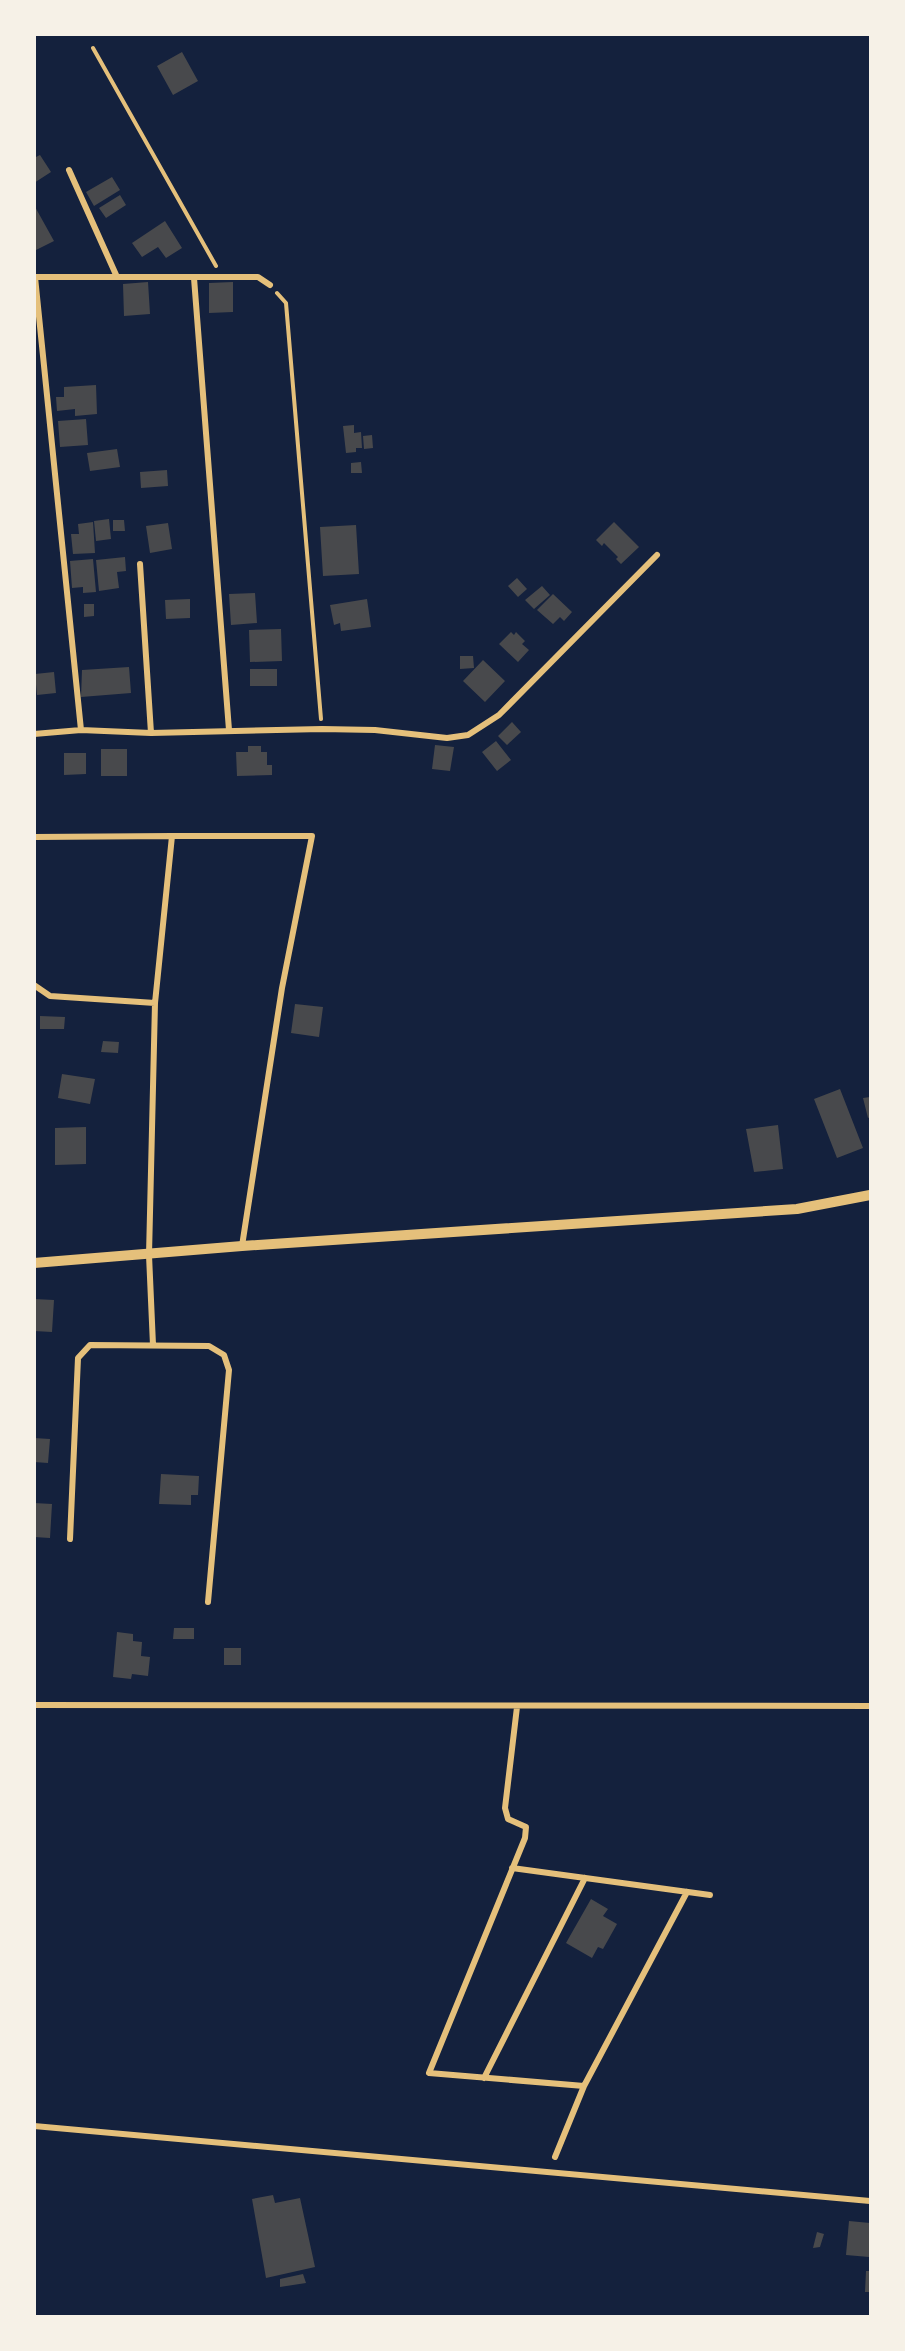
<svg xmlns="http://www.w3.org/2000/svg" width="905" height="2351" viewBox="0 0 905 2351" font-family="Figtree,sans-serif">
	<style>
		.building { fill: #48494c }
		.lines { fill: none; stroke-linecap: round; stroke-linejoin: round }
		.path { stroke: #e5c07b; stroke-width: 4 }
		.minor { stroke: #e5c07b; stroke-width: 6 }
		.tertiary { stroke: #e5c07b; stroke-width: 10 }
	</style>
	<rect width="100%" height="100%" fill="#14213d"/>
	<path class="building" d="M182,52L198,81L173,95L157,66Z
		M34,155L36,157L40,155L51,172L34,183Z
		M112,177L120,190L94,206L86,192Z
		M120,195L126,205L106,218L99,208Z
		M34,205L54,241L34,251Z
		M165,221L182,248L166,258L158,247L142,257L132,243Z
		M148,282L150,314L124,316L123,284Z
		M233,282V312L209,313V283Z
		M96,385L97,414L75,416V409L57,411L56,397H64V387Z
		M86,419L88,445L60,447L58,421Z
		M354,425V433L361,432L362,448H356V452L346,453L343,426Z
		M372,435L373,448L364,449L363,436Z
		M117,449L120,467L90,471L87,453Z
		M361,462L362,473H351V463Z
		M167,470L168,486L141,488L140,472Z
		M109,519L111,539L96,541L94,521Z
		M113,520H124L125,531H113Z
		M93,522L95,553L73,554L71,534H79L78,524Z
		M614,522L639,547L621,564L616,559L618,557L604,543L602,546L596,540Z
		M168,523L172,549L150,553L146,526Z
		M356,525L359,574L323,576L320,527Z
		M125,557L126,571L117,572L119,588L99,591L96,560Z
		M93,559L96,592L83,593V587L72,588L70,561Z
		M517,578L527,589L518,597L508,586Z
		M542,586L550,595L534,609L525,600Z
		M255,593L257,623L231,625L229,594Z
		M553,594L572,612L564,621L560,617L553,624L537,610Z
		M190,599V618L166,619L165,600Z
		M367,599L371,627L341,631L340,623L334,625L330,605Z
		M84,604H94V616L84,617Z
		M281,629L282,661L250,662L249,630Z
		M511,632L514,635L516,632L525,641L522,644L529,650L518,662L499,644Z
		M460,656H473L474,668L460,669Z
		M483,660L505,681L485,702L463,681Z
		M129,667L131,693L81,697L82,670Z
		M250,669H277V686H250Z
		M54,672L56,693L37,695L35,674Z
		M512,722L521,732L507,745L498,736Z
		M496,741L511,760L497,771L482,752Z
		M435,745L454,747L450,771L432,769Z
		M248,746H261V752H267V765H272V775L237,776L236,752H248Z
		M101,749H127V776H101Z
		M64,753H86V774L64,775Z
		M295,1004L323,1007L319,1037L291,1033Z
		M40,1016L65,1017L64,1029H40Z
		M103,1041L119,1042L118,1053L101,1052Z
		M62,1074L95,1079L90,1104L58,1098Z
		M840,1089L863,1148L837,1158L814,1099Z
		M870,1097V1117L868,1118L863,1098Z
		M778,1125L783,1169L754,1172L746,1129Z
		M86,1127V1164L55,1165V1128Z
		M34,1299L54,1300L52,1332L34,1331Z
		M34,1438L50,1439L48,1463L34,1462Z
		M161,1474L199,1476L198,1495H191V1505L159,1504Z
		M34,1503L52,1504L50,1538L34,1537Z
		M174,1628H194V1639H173Z
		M117,1632L133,1634V1641L142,1642L141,1656L150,1657L148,1676L132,1674L131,1679L113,1677Z
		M224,1648H241V1665H224Z
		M591,1899L608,1909L603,1916L617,1924L603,1949L598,1947L592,1958L566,1943Z
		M273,2195L275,2203L300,2198L315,2267L266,2278L252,2199Z
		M849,2221L870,2223L869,2257L846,2255Z
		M817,2232L824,2234L820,2247L813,2248Z
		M866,2271H870V2292H865Z
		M303,2274L306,2283L280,2287V2279Z"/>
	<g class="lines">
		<path class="path" d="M93,48L216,266
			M277,293L286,303L321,719"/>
		<path class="minor" d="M69,170L117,277
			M34,277H258L270,285
			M35,277L81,730
			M194,278L229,730
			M140,564L151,733
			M34,734L81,730L151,733L322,729L375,730L447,738L468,735L499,715L657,555
			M172,836H312L282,988L242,1246
			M34,837L172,836L155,1003
			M34,985L50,996L155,1003L149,1255L153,1345
			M70,1539L78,1358L90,1345L209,1346L224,1355L229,1370L208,1602
			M34,1705L870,1706
			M517,1707L505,1808L508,1819L526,1827L525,1838L429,2073L584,2086
			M512,1868L710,1895
			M484,2078L585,1878
			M34,2126L870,2201
			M555,2157L584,2086L687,1892"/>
		<path class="tertiary" d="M34,1263L242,1246L797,1209L870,1195"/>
	</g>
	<rect width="905" height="2351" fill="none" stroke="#f6f1e7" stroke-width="72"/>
</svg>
